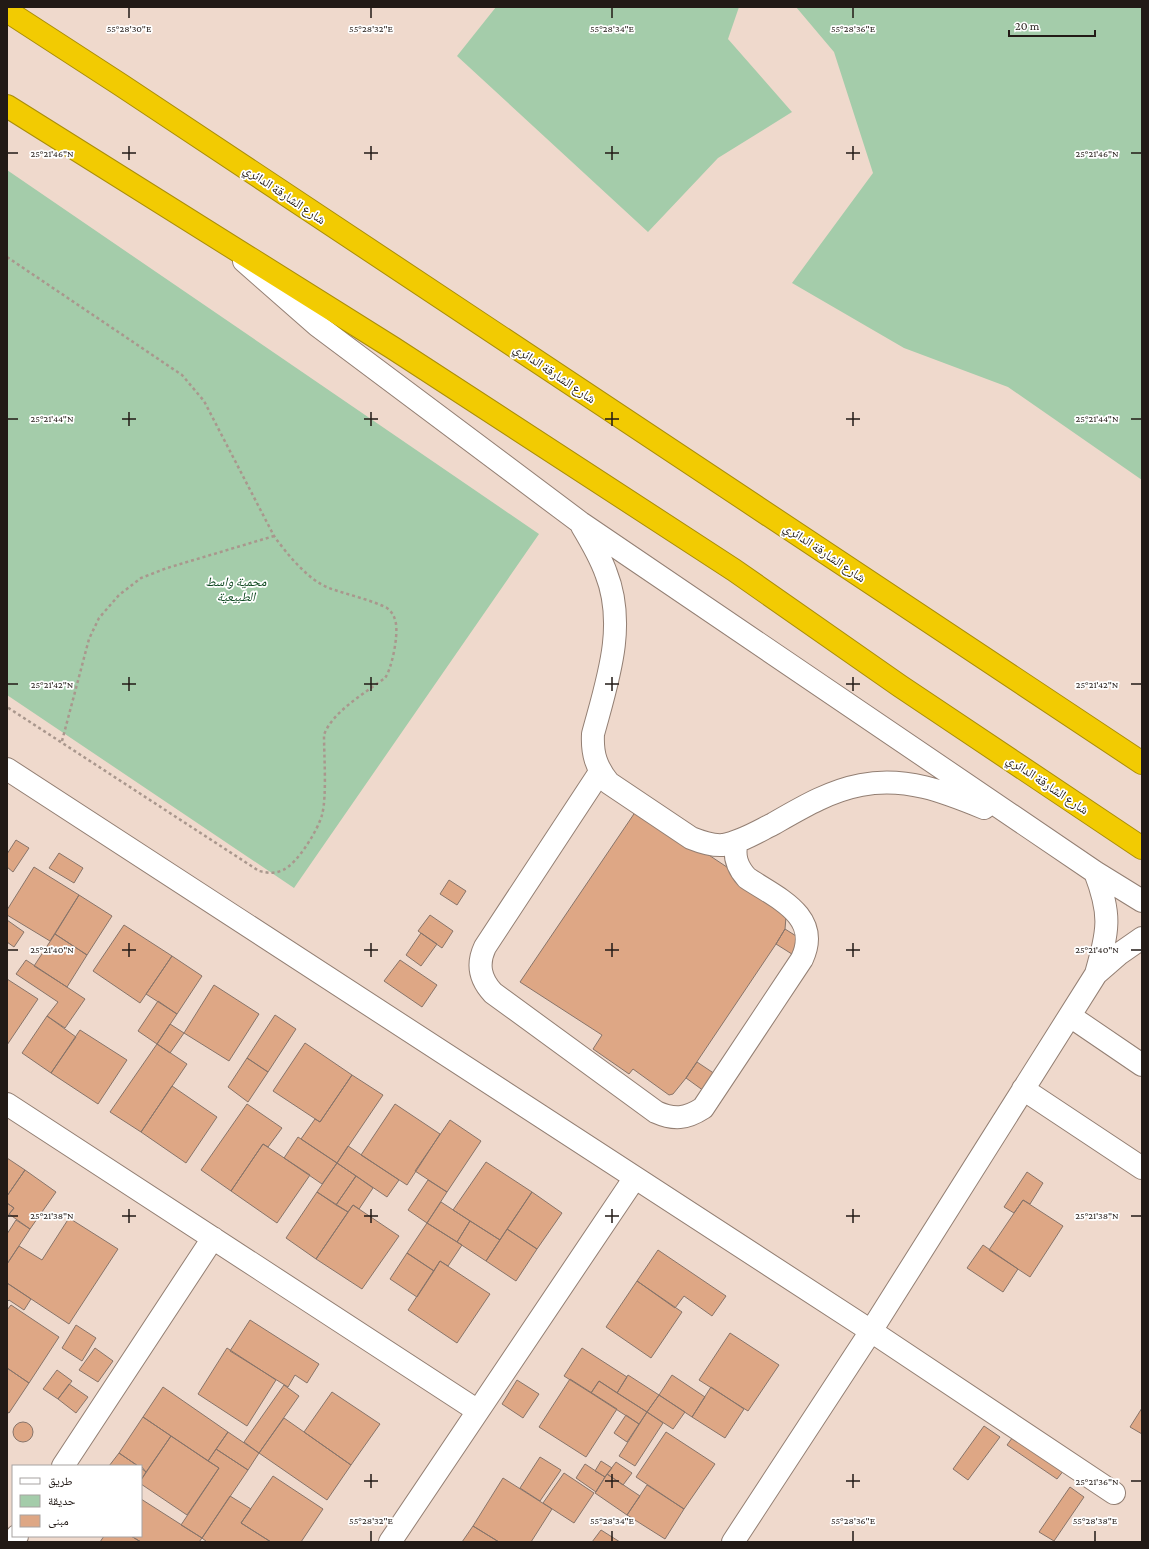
<svg xmlns="http://www.w3.org/2000/svg" width="1149" height="1549" viewBox="0 0 1149 1549" font-family="'Crimson Pro','Noto Naskh Arabic',serif">
	<style>
		.green { fill: #a4ccaa }
		.building { fill: #dea785; stroke: #887469 }
		.lines { fill: none; stroke-linecap: round; stroke-linejoin: round }
		.minor-casing { stroke: #937f73; stroke-width: 24 }
		.highway-casing { stroke: #a98d09; stroke-width: 24 }
		.path { stroke: #a9978d; stroke-width: 2.5; stroke-dasharray: 3 3; stroke-linecap: butt }
		.minor { stroke: #fff; stroke-width: 22 }
		.highway { stroke: #f2cb02; stroke-width: 22 }
		.ticks { fill: none; stroke: #221a16; stroke-width: 1.5 }
		.labels { text-anchor: middle; stroke-width: 3.5; stroke-linejoin: round; paint-order: stroke }
		.street-label { font-size: 13px; fill: #221a16; stroke: #fff }
		.park-label { font-size: 13px; font-style: italic; fill: #0e4820; stroke: #fff }
		.ticks-label { font-size: 10px; text-anchor: middle; fill: #221a16; stroke: #fff; stroke-width: 3.5; stroke-linejoin: round; paint-order: stroke }
	</style>
	<rect width="100%" height="100%" fill="#efd9cc"/>
	<path class="green" d="M496,7H739L728,39L792,112L718,158L648,232L457,56Z
		M796,7H1142V480L1008,387L904,348L792,283L873,173L834,52Z
		M7,170L539,534L294,888L7,695Z"/>
	<path class="building" d="M638,808L778,901L786,917L785,929L776,944L686,1078L673,1094L669,1095L633,1069L629,1074L593,1049L602,1035L520,982Z
		M16,840L29,848L13,872L7,867V854Z
		M59,853L83,868L74,883L49,868Z
		M34,867L79,895L50,941L7,915V910Z
		M449,880L466,891L457,905L440,894Z
		M79,895L112,916L87,955L55,934Z
		M430,915L453,931L442,948L418,931Z
		M7,920L24,932L14,947L7,942Z
		M124,925L172,956L140,1003L93,971Z
		M785,929L804,941L795,956L776,944Z
		M421,933L437,944L421,966L406,955Z
		M55,934L87,955L67,987L34,966Z
		M172,956L202,976L177,1014L146,994Z
		M26,960L85,999L65,1028L47,1016L58,1002L16,974Z
		M400,960L437,985L422,1007L384,981Z
		M7,979L38,999L7,1045Z
		M214,985L259,1014L229,1061L184,1033Z
		M158,1001L177,1014L157,1044L138,1031Z
		M275,1015L296,1029L268,1072L247,1058Z
		M47,1016L76,1037L51,1073L22,1053Z
		M170,1024L184,1033L170,1053L157,1044Z
		M80,1030L127,1060L98,1104L51,1073Z
		M305,1043L352,1075L320,1122L273,1091Z
		M157,1044L187,1064L141,1132L110,1112Z
		M247,1058L268,1072L248,1102L228,1087Z
		M697,1062L715,1074L704,1091L686,1078Z
		M352,1075L383,1095L337,1163L301,1139L315,1119L320,1122Z
		M172,1086L217,1117L186,1163L141,1132Z
		M247,1104L282,1128L268,1147L263,1144L231,1191L201,1170Z
		M395,1104L440,1134L407,1185L361,1155Z
		M450,1120L481,1141L447,1192L415,1171Z
		M298,1137L337,1163L322,1184L284,1158Z
		M263,1144L310,1175L277,1223L231,1191Z
		M348,1146L399,1180L387,1197L337,1163Z
		M7,1158L25,1170L7,1196Z
		M486,1162L532,1192L500,1240L453,1210Z
		M337,1163L356,1176L336,1205L317,1192Z
		M25,1170L56,1192L30,1229L9,1214L14,1208L7,1203V1196Z
		M1027,1172L1043,1183L1030,1204L1023,1200L1014,1213L1004,1207Z
		M356,1176L373,1188L359,1209L353,1205L348,1212L336,1205Z
		M428,1180L447,1192L427,1223L408,1210Z
		M317,1192L348,1212L316,1259L286,1238Z
		M532,1192L562,1213L537,1249L507,1229Z
		M1023,1200L1063,1226L1030,1277L989,1250Z
		M441,1202L470,1221L457,1242L427,1223Z
		M7,1203L14,1208L7,1217Z
		M353,1205L399,1236L362,1289L316,1259Z
		M69,1218L118,1249L69,1324L7,1283V1264L19,1246L42,1260Z
		M16,1220L30,1229L7,1264V1234Z
		M470,1221L500,1240L486,1261L457,1242Z
		M427,1223L462,1245L448,1266L440,1261L434,1271L407,1253Z
		M507,1229L537,1249L516,1281L486,1261Z
		M983,1245L1018,1269L1003,1292L967,1268Z
		M658,1250L726,1296L712,1316L684,1296L675,1308L637,1281Z
		M407,1253L434,1271L417,1297L390,1279Z
		M440,1261L490,1294L457,1343L408,1310Z
		M637,1281L682,1312L651,1358L606,1327Z
		M7,1283L31,1299L24,1310L9,1300L7,1302Z
		M11,1305L59,1337L29,1383L7,1368V1310Z
		M250,1320L319,1364L307,1383L295,1375L288,1387L230,1351Z
		M76,1325L96,1338L82,1361L62,1348Z
		M730,1333L779,1365L748,1411L699,1380Z
		M95,1348L113,1361L98,1382L79,1370Z
		M227,1348L276,1380L247,1426L198,1394Z
		M582,1348L627,1377L617,1393L599,1381L591,1393L564,1376Z
		M7,1368L29,1383L9,1413L7,1412Z
		M57,1370L72,1381L58,1399L43,1389Z
		M628,1375L659,1395L647,1412L617,1393Z
		M672,1375L705,1397L692,1417L659,1395Z
		M570,1379L617,1409L586,1457L539,1427Z
		M517,1380L539,1394L523,1418L502,1404Z
		M599,1381L647,1412L639,1424L591,1393Z
		M69,1384L88,1397L76,1413L58,1399Z
		M284,1385L299,1396L259,1453L244,1442Z
		M163,1387L228,1432L208,1461L143,1417Z
		M711,1387L744,1409L725,1438L692,1417Z
		M332,1392L380,1424L351,1465L304,1432Z
		M659,1395L685,1412L673,1429L647,1412Z
		M1142,1408V1434L1130,1427Z
		M647,1412L663,1423L635,1466L619,1456Z
		M626,1415L639,1424L627,1442L614,1433Z
		M143,1417L171,1436L146,1472L141,1466H138L119,1453Z
		M284,1418L351,1465L327,1500L259,1453Z
		M13 1432a10 10 0 1 1 20 0a10 10 0 1 1-20 0Z
		M984,1426L1000,1437L968,1480L953,1469Z
		M1018,1430L1068,1465L1057,1479L1007,1445Z
		M228,1432L259,1453L248,1470L216,1449Z
		M666,1432L715,1464L684,1509L636,1477Z
		M171,1436L219,1468L187,1515L141,1484V1480Z
		M216,1449L248,1470L202,1538L181,1525L219,1468L208,1461Z
		M119,1453L138,1466H109Z
		M540,1457L561,1470L540,1501L520,1488Z
		M601,1461L612,1468L605,1477L595,1471Z
		M616,1462L632,1473L623,1485L607,1474Z
		M585,1464L605,1477L596,1492L576,1478Z
		M141,1468L146,1472L141,1480Z
		M564,1473L594,1493L574,1523L543,1503Z
		M607,1474L640,1496L627,1515L595,1493Z
		M273,1476L323,1509L301,1542H271L241,1523Z
		M503,1478L552,1509L531,1542H499L473,1526Z
		M647,1485L684,1509L665,1539L627,1515Z
		M1070,1487L1084,1497L1054,1541L1039,1532Z
		M230,1496L251,1509L241,1523L271,1542H207L202,1538Z
		M141,1499L202,1538L199,1542H141L131,1536H141Z
		M473,1526L499,1542H462Z
		M601,1530L620,1542H592Z
		M104,1536H131L141,1542H100Z"/>
	<g class="lines">
		<g class="minor-casing">
			<path id="minor" d="M244,261L318,326L581,523L1095,872L1142,901
				M582,526C591,541 600,556 606,573C627,626 607,682 593,734C592,754 596,767 609,783L691,838C701,842 712,846 723,845C741,842 757,832 773,824C801,808 829,791 861,785C905,776 945,792 984,808
				M7,769L871,1331L1114,1493
				M600,772L485,947C477,964 480,979 493,993L656,1112C674,1120 686,1119 703,1108L802,959C822,916 777,898 747,878C737,867 733,856 737,841
				M1095,872C1112,916 1108,930 1096,974
				M1070,1016L1142,1065
				M1023,1089L1142,1168
				M7,1104L478,1411
				M63,1466L213,1238
				M13,1542L17,1536
				M390,1542L634,1179
				M733,1542L871,1331L1096,974L1119,954L1142,938"/>
		</g>
		<g class="highway-casing">
			<path id="highway" d="M7,11L121,85L1142,763
				M7,106L393,348L734,570L900,686L1142,848"/>
		</g>
		<path class="path" d="M7,257L182,375L204,401L274,536C287,554 308,580 329,588C348,595 369,599 387,608C392,612 395,617 396,624C398,637 392,668 385,678C365,693 332,712 324,735C324,756 327,796 322,815C318,830 297,864 283,870C275,874 267,873 259,871L7,707
			M62,741L89,639L99,618L119,595L141,578L167,568L274,536"/>
		<use href="#minor" class="minor"/>
		<use href="#highway" class="highway"/>
	</g>
	<path class="ticks" d="M129,8V18M371,8V18M612,8V18M853,8V18M129,146V160M371,146V160M612,146V160M853,146V160M8,153H18M122,153H136M364,153H378M605,153H619M846,153H860M1131,153H1141M129,412V426M371,412V426M612,412V426M853,412V426M8,419H18M122,419H136M364,419H378M605,419H619M846,419H860M1131,419H1141M129,677V691M371,677V691M612,677V691M853,677V691M8,684H18M122,684H136M364,684H378M605,684H619M846,684H860M1131,684H1141M129,943V957M371,943V957M612,943V957M853,943V957M8,950H18M122,950H136M364,950H378M605,950H619M846,950H860M1131,950H1141M129,1209V1223M371,1209V1223M612,1209V1223M853,1209V1223M8,1216H18M122,1216H136M364,1216H378M605,1216H619M846,1216H860M1131,1216H1141M371,1474V1488M612,1474V1488M853,1474V1488M364,1481H378M605,1481H619M846,1481H860M1131,1481H1141M371,1531V1541M612,1531V1541M853,1531V1541M1095,1531V1541"/>
	<g class="labels">
		<g class="street-label">
			<text transform="translate(285 194) rotate(34)" y="5">شارع الشارقة الدائري</text>
			<text transform="translate(555 373) rotate(34)" y="5">شارع الشارقة الدائري</text>
			<text transform="translate(825 552) rotate(34)" y="5">شارع الشارقة الدائري</text>
			<text transform="translate(1048 784) rotate(34)" y="5">شارع الشارقة الدائري</text>
		</g>
		<g class="park-label">
			<text x="236" y="586">محمية واسط<tspan x="236" dy="15">الطبيعية</tspan></text>
		</g>
	</g>
	<g class="ticks-label">
		<text x="129" y="32">55°28'30"E</text>
		<text x="371" y="32">55°28'32"E</text>
		<text x="612" y="32">55°28'34"E</text>
		<text x="853" y="32">55°28'36"E</text>
		<text x="52" y="157">25°21'46"N</text>
		<text x="1097" y="157">25°21'46"N</text>
		<text x="52" y="422">25°21'44"N</text>
		<text x="1097" y="422">25°21'44"N</text>
		<text x="52" y="688">25°21'42"N</text>
		<text x="1097" y="688">25°21'42"N</text>
		<text x="52" y="953">25°21'40"N</text>
		<text x="1097" y="953">25°21'40"N</text>
		<text x="52" y="1219">25°21'38"N</text>
		<text x="1097" y="1219">25°21'38"N</text>
		<text x="1097" y="1485">25°21'36"N</text>
		<text x="371" y="1524">55°28'32"E</text>
		<text x="612" y="1524">55°28'34"E</text>
		<text x="853" y="1524">55°28'36"E</text>
		<text x="1095" y="1524">55°28'38"E</text>
	</g>
	<rect width="1149" height="1549" fill="none" stroke="#221a16" stroke-width="16"/>
	<rect x="12" y="1465" width="130" height="72" fill="#ffffff" stroke="#a7a3a2"/>
	<rect x="20" y="1478" width="20" height="6" fill="#ffffff" stroke="#a7a3a2"/>
	<text x="48" y="1485" font-size="12" fill="#221a16">طريق</text>
	<rect x="20" y="1495" width="20" height="12" fill="#a4ccaa" stroke="#a7a3a2"/>
	<text x="48" y="1505" font-size="12" fill="#221a16">حديقة</text>
	<rect x="20" y="1515" width="20" height="12" fill="#dea785" stroke="#a7a3a2"/>
	<text x="48" y="1525" font-size="12" fill="#221a16">مبنى</text>
	<path d="M1009 30v6h86v-6" fill="none" stroke="#221a16" stroke-width="2"/>
	<text x="1015" y="30" font-size="12" fill="#221a16" stroke="#ffffff" stroke-width="3" paint-order="stroke">20 m</text>
</svg>
